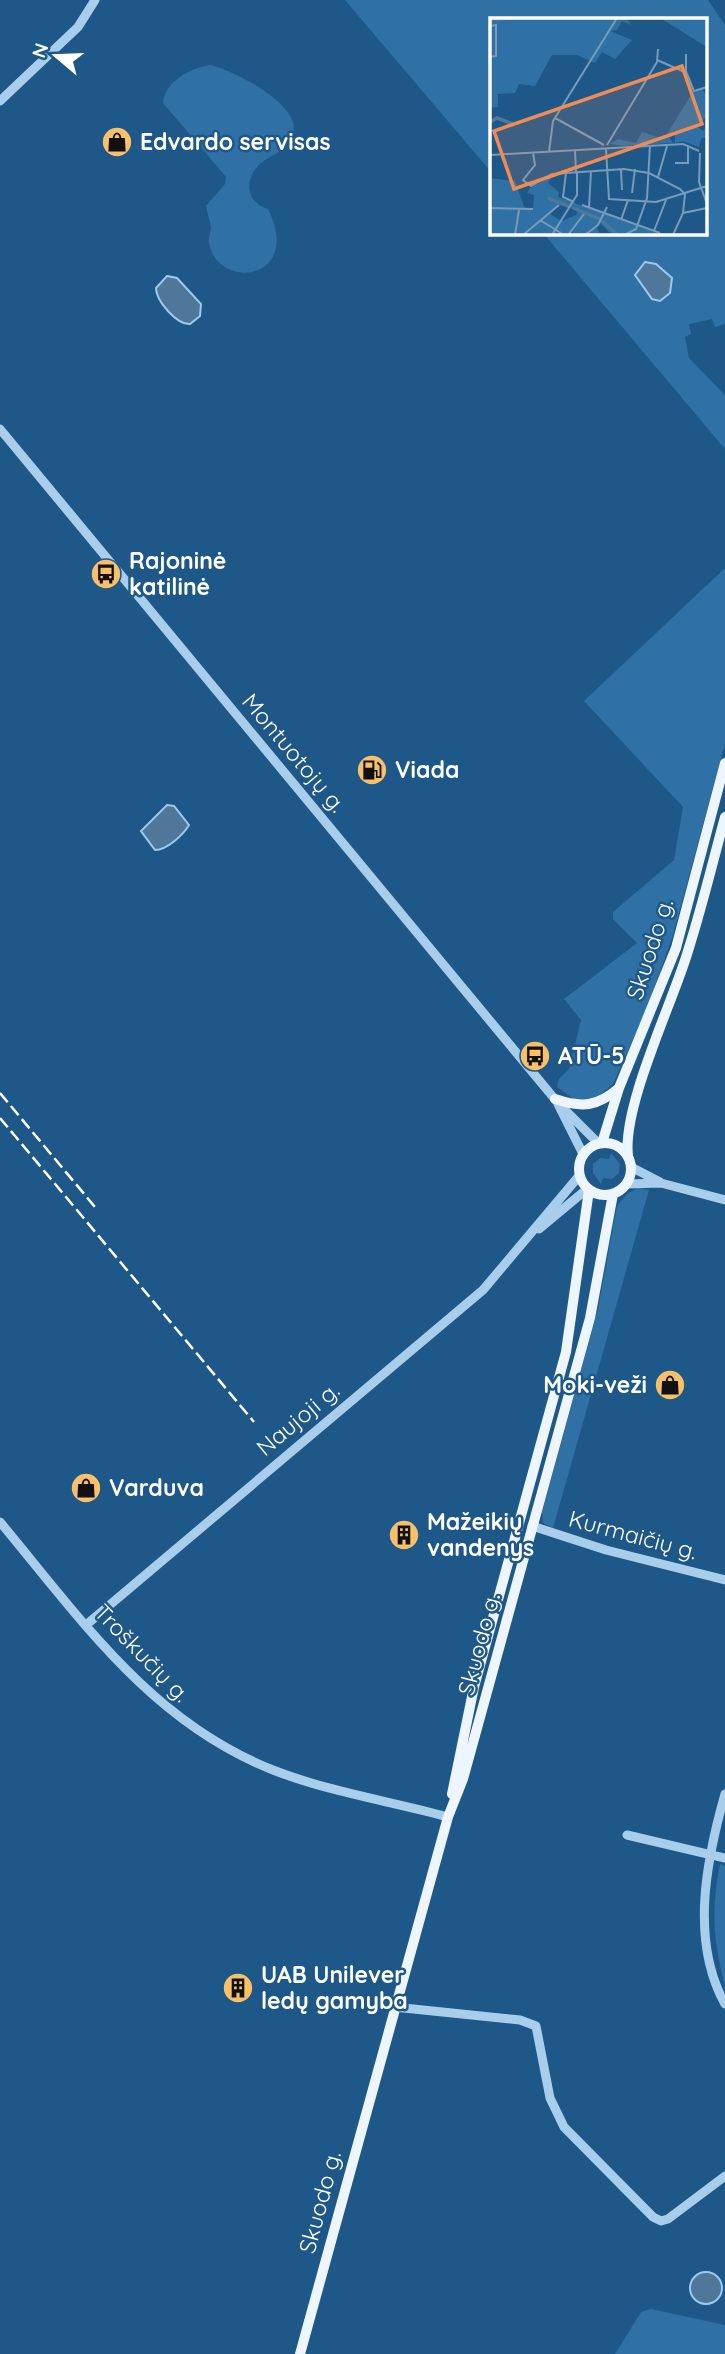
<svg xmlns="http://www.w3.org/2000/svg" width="725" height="2354" viewBox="0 0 725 2354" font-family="Quicksand,sans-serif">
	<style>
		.green { fill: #2f71a4 }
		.water { fill: #4e7799; stroke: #9ccaed; stroke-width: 2 }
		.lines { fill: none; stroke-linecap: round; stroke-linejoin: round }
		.minor { stroke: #a9ceeb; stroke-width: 9 }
		.major { stroke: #edf6fe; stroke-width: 10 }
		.rail { stroke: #fff; stroke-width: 2.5; stroke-dasharray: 12 5; stroke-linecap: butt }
		.labels { text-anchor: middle; stroke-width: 5; stroke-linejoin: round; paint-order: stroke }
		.poi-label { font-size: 23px; font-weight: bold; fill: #fff; stroke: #1e5889; text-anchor: start }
		.street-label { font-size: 23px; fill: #fff; stroke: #1e5889 }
		.inset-river { fill: none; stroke: #4e7799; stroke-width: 3.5 }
		.inset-road { fill: none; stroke: #789bb8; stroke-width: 2 }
		.view { fill: #ef8b55; fill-opacity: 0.15; stroke: #ef8b55; stroke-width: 3.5 }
		.inset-edge { fill: none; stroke: #fff; stroke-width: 3.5 }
	</style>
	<rect width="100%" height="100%" fill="#1e5889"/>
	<path class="green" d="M345,0H708L725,25V324L715,327L712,319L689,324L691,334L685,337L689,358L725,395V449L543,233H706V19H492V173Z
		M210,65C233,70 295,102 294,129C294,134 291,140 290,145C281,151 273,155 265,160C244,174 243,201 268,209C304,280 218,292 209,243C208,238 211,232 211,227C210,220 207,213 206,206L225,184L226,177L163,103C165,81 191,68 210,65Z
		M725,568V744L673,935L646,1011L613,1084L595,1099L575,1100L557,1087L559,1079L569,1069L581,1020L564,999L637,943L613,919V912L674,860L683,807L584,701Z
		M611,1153L620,1164L619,1173L612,1179L603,1178L601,1184L593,1173V1164L600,1158L609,1159Z
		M638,1188L649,1190L553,1528L543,1523L542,1512L598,1309L617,1206L627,1194Z
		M720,1864L725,1866V1986C713,1939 711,1911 720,1864Z
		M651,2309L725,2325V2354H615L641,2312Z"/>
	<path class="water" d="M645,262L656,264L672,278L670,293L660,301L652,299L635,275Z
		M167,276L177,278L201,304L200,316L190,324C177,325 156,301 156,288Z
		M167,805L174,806L189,825C183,835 167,850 155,850L141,831Z
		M690 2288a16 16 0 1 1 32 0a16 16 0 1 1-32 0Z"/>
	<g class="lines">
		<path class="minor" d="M0,101L78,27L95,0
			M0,429L558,1103L598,1143
			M558,1104L583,1154
			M631,1167L660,1182
			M627,1184L661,1183L725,1200
			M539,1229L587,1189
			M0,1522C81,1619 151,1722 273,1770C329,1792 390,1801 448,1817
			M532,1526L606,1550L725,1580
			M86,1625L483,1290L579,1176
			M725,1794C706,1861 690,1941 725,2004
			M627,1835L725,1858
			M394,2007L520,2020L536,2026L550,2098L564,2127L653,2217L661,2221L668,2219L725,2176"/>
		<path class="major" d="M555,1099C582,1108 597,1107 619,1088
			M579 1169a26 26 0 1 1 52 0a26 26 0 1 1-52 0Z
			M602,1143L619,1088L676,948L725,763
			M628,1156C622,1106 673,1002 688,951C702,907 713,861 725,817
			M452,1794L474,1687L566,1352L589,1190
			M300,2354L448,1817L463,1779L590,1318L613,1194"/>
		<path class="rail" d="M0,1093L95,1207
			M0,1118L254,1422"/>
	</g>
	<defs>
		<g id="shop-disc" transform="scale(1.575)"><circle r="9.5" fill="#fac068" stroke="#1e5889"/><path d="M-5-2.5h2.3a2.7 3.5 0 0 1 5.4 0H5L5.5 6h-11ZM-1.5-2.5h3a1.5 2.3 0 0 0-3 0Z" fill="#111"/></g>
		<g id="bus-disc" transform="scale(1.575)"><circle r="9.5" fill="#fac068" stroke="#1e5889"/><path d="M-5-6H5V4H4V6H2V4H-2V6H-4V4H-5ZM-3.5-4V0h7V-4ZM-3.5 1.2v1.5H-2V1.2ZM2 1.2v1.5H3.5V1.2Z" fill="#111"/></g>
		<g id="fuel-disc" transform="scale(1.575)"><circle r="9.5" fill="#fac068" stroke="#1e5889"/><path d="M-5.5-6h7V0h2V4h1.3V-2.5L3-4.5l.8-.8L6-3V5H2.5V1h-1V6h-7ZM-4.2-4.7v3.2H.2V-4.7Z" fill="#111"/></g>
		<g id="building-disc" transform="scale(1.575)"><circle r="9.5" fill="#fac068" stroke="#1e5889"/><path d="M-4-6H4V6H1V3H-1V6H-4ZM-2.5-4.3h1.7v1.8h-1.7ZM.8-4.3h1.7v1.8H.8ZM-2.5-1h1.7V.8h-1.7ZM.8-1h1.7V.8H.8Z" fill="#111"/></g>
	</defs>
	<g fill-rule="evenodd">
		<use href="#shop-disc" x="117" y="142"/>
		<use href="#bus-disc" x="106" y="574"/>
		<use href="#fuel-disc" x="372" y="770"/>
		<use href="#bus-disc" x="535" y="1056"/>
		<use href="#shop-disc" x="670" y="1385"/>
		<use href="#shop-disc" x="86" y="1488"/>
		<use href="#building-disc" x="404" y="1535"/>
		<use href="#building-disc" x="238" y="1988"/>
	</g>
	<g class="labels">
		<g class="poi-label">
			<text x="140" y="150">Edvardo servisas</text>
			<text x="129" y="569">Rajoninė<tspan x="129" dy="26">katilinė</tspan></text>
			<text x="395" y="778">Viada</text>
			<text x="558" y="1064">ATŪ-5</text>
			<text x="647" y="1393" text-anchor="end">Moki-veži</text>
			<text x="109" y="1496">Varduva</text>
			<text x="427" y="1530">Mažeikių<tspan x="427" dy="26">vandenys</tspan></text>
			<text x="261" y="1983">UAB Unilever<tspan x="261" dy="26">ledų gamyba</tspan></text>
		</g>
		<g class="street-label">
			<text transform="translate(294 753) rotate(50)" y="8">Montuotojų g.</text>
			<text transform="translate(650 949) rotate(-72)" y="8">Skuodo g.</text>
			<text transform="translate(298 1419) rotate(-40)" y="8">Naujoji g.</text>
			<text transform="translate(633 1535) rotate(15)" y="8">Kurmaičių g.</text>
			<text transform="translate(479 1644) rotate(-75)" y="8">Skuodo g.</text>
			<text transform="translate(142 1653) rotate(46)" y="8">Troškučių g.</text>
			<text transform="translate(320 2202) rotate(-75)" y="8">Skuodo g.</text>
		</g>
	</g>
	<g transform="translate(490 18)">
		<rect width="217" height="217" fill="#1e5889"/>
		<path d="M10,0H137L141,7L132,3L127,12L120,13L142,22L125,41L112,34L105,45L87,37H62L45,68L29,66L25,75L8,76V89L0,90V2ZM170,0H217V29ZM217,69V97L208,109L213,113L217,108V118L211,121L209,129L193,123L185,125V112L179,119L183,125L134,128L120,126L128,121L146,125L152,114L174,121L202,75L212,71L216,77ZM63,157L58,165L69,174L68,179L172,217H122L110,205L106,209L111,217H0V160L25,163L35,191H43L44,177L37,175L40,170ZM69,186L88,193L86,197L72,203L60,196Z" fill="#2f71a4" fill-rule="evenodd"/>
		<path class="inset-river" d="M0,2L21,0M0,104L7,100L23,106M58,180L80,189M83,190L110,201M112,203L128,217"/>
		<path class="inset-road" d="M0,8L6,7V38L0,39M196,36V53L204,73L217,69M167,42L197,55M65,100L114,127M117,127L167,44L168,31M116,131L119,181L166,184L217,168M85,133L86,154M59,134L63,103L127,0M43,135L45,147L33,162L41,168L62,156L134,151L159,155L190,171L195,176L193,195L183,217M210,135L209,164L217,186M0,137L193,126L209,133M185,145H198V128M131,151L132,172M76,155L73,179L84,184M168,159L177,128M142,175L145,151M92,187L170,215M99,189L101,153M0,190L43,191M193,195L217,190M50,202L74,217M131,202L138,182M164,213L176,182M25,217L29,192M33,217L69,187M62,217L87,177V154M78,217L94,196M95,217L108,207L117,189M134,217L146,211L157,180L160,127"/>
		<path class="view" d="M192,48L212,106L24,171L4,113Z"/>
		<rect width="217" height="217" class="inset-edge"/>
	</g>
	<g transform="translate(56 56) rotate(289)" stroke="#1e5889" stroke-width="5" paint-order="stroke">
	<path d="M0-5L12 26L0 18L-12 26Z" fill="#ffffff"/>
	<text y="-10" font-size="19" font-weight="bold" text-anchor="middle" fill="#ffffff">N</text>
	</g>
</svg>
